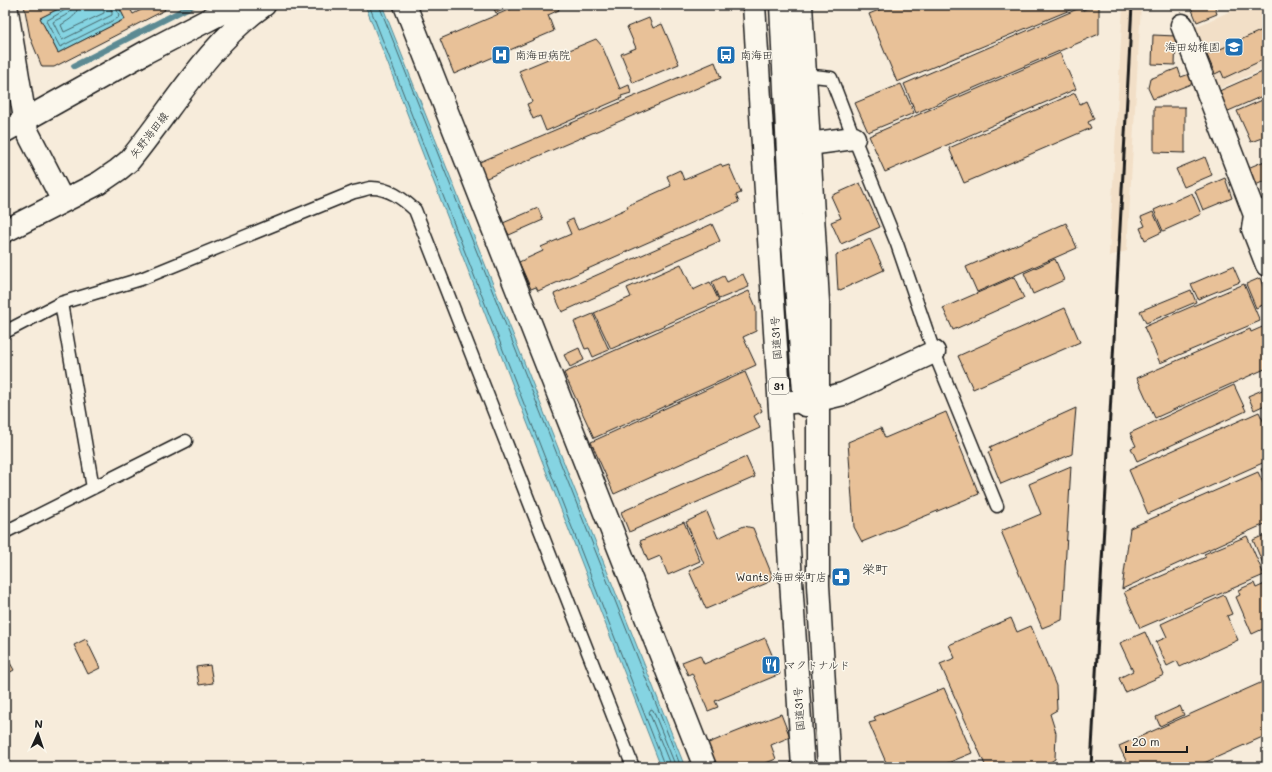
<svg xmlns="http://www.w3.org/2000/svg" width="1272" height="772" viewBox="0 0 1272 772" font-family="Mali,'Klee One',sans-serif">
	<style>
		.built { fill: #f2dfc7 }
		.water { fill: #85d4e2; stroke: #5b8a93 }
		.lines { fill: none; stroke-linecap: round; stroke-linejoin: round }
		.shore { stroke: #46666b; stroke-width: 1 }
		.stream { stroke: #5b8a93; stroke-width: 6 }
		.building { fill: #e8c198; stroke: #1c1c1c }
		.lane-casing { stroke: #1c1c1c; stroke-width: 15 }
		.street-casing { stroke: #1c1c1c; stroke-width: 25 }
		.secondary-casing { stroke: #1c1c1c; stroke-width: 25 }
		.highway-casing { stroke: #1c1c1c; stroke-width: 25 }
		.lane { stroke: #fbf7ec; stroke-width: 12 }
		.street { stroke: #fbf7ec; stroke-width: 22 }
		.secondary { stroke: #fbf7ec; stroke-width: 22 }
		.highway { stroke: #fbf7ec; stroke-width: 22 }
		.rail { stroke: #1c1c1c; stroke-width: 3 }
		.labels { text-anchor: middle; stroke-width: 3; stroke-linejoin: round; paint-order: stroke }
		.shield { fill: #fbf7ec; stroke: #5f5e5a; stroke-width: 1 }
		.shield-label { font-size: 10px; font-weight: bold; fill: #1c1c1c }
		.poi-label { font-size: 11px; fill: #1c1c1c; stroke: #fbf7ec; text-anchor: start }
		.street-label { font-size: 11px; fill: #1c1c1c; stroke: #fbf7ec }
		.quarter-label { font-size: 13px; fill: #1c1c1c; stroke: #fbf7ec }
	</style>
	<rect width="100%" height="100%" fill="#f7ecdb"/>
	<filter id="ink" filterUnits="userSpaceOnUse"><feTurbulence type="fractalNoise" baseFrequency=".025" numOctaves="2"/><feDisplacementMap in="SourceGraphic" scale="8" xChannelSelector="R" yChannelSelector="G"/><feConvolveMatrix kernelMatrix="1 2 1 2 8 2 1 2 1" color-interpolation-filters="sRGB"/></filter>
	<g filter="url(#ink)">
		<path class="built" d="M1123,5H1141L1127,251L1109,256Z
			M1244,5H1267V67L1216,90L1193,28Z"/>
		<path class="water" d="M66,5H118L125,19L58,53L40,18Z
			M365,5H382L685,767H661Z"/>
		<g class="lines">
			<path class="shore" d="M72,5C71,16 60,17 53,22L62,40L112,15V13L110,5
				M78,5C77,17 70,19 61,25L64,32L104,13V5
				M369,5L665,767
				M379,5L681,767
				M67,6L65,10L46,21L60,47L118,18L119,15L115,5
				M670,767L669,762L649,712L651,709L653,710L676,767"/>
			<path class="stream" d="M74,66L193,5
				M5,101L9,99"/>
		</g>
		<path class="building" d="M24,5H40L42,8L48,5H66L40,18L58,53L125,19L118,5H128L133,14L151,5H162L165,10L54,67H42L30,37Z
			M492,5H515L496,13Z
			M520,5H557L559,10L548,15L554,31L454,74L440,39Z
			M891,5H1082L897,82L869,14Z
			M1095,5H1099V34L916,113L904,84L1082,7L1083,10Z
			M1190,5H1223L1215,8L1217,14L1197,22Z
			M649,18L653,28L662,24L679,64L633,83L621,54L636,48L627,27Z
			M1267,28V58L1224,78L1221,71L1215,74L1207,55Z
			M1153,35L1176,36L1175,65L1152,64Z
			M596,39L602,46L620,89L629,85L631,93L621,96L622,98L546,131L540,116L533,119L527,104L532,102L519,71Z
			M1060,53L1076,89L885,172L869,136Z
			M715,62L721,78L482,180L475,164Z
			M1178,68L1181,77L1192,73L1196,82L1153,99L1148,88L1150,79Z
			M1267,70V94L1226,112L1217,92Z
			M901,84L914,113L868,132L855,103Z
			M1075,93L1080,104L1086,101L1094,119L1088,122L1091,128L964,183L949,148Z
			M1267,98V136L1251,142L1237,111Z
			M1154,107H1185V153L1154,152Z
			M1205,157L1212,175L1184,187L1176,169Z
			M1267,160V180L1251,187L1243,170Z
			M721,164L723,167L729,165L741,193L736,195L739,202L538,291L536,287L531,289L519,262L543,251L541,247L571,234L566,222L573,219L578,230L628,208L627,206L671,186L667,176L680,170L684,180Z
			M1225,178L1232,198L1203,210L1195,191Z
			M860,183L880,227L841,244L831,222L841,218L831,196Z
			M1192,193L1201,214L1163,231L1154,210Z
			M538,208L543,220L509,235L503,223Z
			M1153,212L1162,232L1145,240L1140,228L1145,226L1141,217Z
			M1066,223L1077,248L977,292L966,267Z
			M712,224L720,241L562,312L554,294Z
			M870,239L884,270L838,291L836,255Z
			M1055,259L1064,280L1033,294L1024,273Z
			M681,264L693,290L710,282L719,301L611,349L594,313L631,297L627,288Z
			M1233,266L1240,282L1198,299L1191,284Z
			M743,274L749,287L719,299L712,282L724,276L727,282Z
			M1014,277L1024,298L953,330L943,308Z
			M1260,278L1267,297V303L1256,308L1246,284Z
			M1244,284L1260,321L1160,363L1144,327Z
			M1191,290L1196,302L1146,323L1140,311Z
			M749,291L756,307V331L743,337L756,365L594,438L564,373Z
			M1065,308L1080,342L973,389L958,356Z
			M593,314L609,350L593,357L589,348L585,349L574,322Z
			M1267,325V368L1155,418L1137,378L1250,329L1251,332Z
			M579,348L584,360L570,367L564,355Z
			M745,372L762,411L754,416L760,428L614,494L591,442Z
			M1234,385L1246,411L1137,461L1131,448L1136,446L1130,433Z
			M1267,388V404L1254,410L1248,396Z
			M1076,408L1072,454L1001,484L988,452L992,451L990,447Z
			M946,412L979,494L862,542L854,527L848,442L881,428L885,438Z
			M1259,412L1267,429V461L1148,514L1129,470Z
			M746,457L755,477L629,532L621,512Z
			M1071,466L1062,620L1042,628L1001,531L1041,514L1029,484Z
			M1267,467V484L1261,469Z
			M1258,472L1267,491V523L1122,589L1130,528Z
			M707,512L718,538L744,526L753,528L772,575L770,580L767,583L706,609L689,571L704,564L686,522Z
			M684,522L700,561L668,575L660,556L648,561L640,541Z
			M1267,534V571H1266L1253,540Z
			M1247,536L1264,575L1140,628L1124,592L1206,557L1204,554Z
			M1254,583L1256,588L1267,583V627L1252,634L1236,597L1240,595L1238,590Z
			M1224,595L1232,614L1227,616L1238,640L1180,667L1177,661L1167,666L1156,642L1167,637L1161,624Z
			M1011,618L1017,632L1031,626L1056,686L1057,710L1050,714L1056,733L1055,759L1049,763L1051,767H986L940,664L955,658L949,645Z
			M1145,632L1164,675L1125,692L1119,678L1133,671L1120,643Z
			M765,638L780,674L715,701L718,707L708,711L692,673L688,675L682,662L700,655L704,664Z
			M86,639L100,668L88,674L74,645Z
			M5,654L14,670L5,675Z
			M210,665L213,683L199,685L196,667Z
			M1267,680V735L1195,767H1129L1119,746Z
			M944,688L972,753L938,767H888L869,723L876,721L874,717Z
			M1180,706L1184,715L1160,726L1156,717Z
			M781,714L790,737L771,745L776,759L756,767H716L706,744Z"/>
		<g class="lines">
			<g class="lane-casing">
				<path id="lane" d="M805,75L831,78L854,138L897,244L934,352L997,506
					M61,303L93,488
					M5,332L61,303L141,279L354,192C360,191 365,189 370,188C388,187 403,199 415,210L633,767
					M5,532L186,441"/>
			</g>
			<g class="street-casing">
				<path id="street" d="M405,5L705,767
					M1182,25L1255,215
					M809,144L854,138
					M1267,210L1255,215L1253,229L1267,265
					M780,403L818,400L843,394L934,352"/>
			</g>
			<g class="secondary-casing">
				<path id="secondary" d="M6,5L27,131L63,201
					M5,131L146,52L237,5
					M5,231L99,183L118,170L129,161C172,109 207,45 264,5"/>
			</g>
			<g class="highway-casing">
				<path id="highway" d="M754,5L803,767
					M781,5L791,216L805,405
					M801,5L818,302V585L829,767"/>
			</g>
			<use href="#lane" class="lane"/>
			<use href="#street" class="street"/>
			<use href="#secondary" class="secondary"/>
			<use href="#highway" class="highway"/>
			<path class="rail" d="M1091,767L1132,5"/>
		</g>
	</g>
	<defs>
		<g id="school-square" transform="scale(1)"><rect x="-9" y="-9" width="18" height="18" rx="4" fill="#1f6fb2" stroke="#fbf7ec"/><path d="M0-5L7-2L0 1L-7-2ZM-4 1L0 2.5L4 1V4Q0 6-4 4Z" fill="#fff"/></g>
		<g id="hospital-square" transform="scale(1)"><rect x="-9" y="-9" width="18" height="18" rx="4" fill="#1f6fb2" stroke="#fbf7ec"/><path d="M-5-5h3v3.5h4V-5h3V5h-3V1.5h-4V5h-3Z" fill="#fff"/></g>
		<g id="bus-square" transform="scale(1)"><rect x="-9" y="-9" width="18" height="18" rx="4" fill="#1f6fb2" stroke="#fbf7ec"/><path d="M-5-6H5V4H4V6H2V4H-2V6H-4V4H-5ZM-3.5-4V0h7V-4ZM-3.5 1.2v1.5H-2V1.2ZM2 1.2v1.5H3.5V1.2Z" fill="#fff"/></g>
		<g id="pharmacy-square" transform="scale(1)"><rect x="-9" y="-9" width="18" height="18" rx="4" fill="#1f6fb2" stroke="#fbf7ec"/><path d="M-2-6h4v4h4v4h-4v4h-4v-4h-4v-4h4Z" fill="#fff"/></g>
		<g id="restaurant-square" transform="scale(1)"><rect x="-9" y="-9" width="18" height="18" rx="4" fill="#1f6fb2" stroke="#fbf7ec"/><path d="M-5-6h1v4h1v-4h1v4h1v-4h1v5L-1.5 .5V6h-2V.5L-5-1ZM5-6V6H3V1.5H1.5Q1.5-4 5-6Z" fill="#fff"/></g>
	</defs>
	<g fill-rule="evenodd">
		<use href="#school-square" x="1234" y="47"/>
		<use href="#hospital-square" x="501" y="55"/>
		<use href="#bus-square" x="726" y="55"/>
		<use href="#pharmacy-square" x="841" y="577"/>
		<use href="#restaurant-square" x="771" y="665"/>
	</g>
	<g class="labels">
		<rect class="shield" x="769" y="378" width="20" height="16" rx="3"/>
		<g class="shield-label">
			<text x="779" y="390">31</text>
		</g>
		<g class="poi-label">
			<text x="1220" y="51" text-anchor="end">海田幼稚園</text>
			<text x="515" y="59">南海田病院</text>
			<text x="740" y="59">南海田</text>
			<text x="827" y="581" text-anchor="end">Wants 海田栄町店</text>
			<text x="785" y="669">マクドナルド</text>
		</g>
		<g class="street-label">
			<text transform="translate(149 135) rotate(-52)" y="4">矢野海田線</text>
			<text transform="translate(776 338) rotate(-94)" y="4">国道31号</text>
			<text transform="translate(799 709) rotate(-94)" y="4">国道31号</text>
		</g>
		<g class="quarter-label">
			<text x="875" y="574">栄町</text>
		</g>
	</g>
	<rect width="1272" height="772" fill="none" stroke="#fbf7ec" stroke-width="20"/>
	<rect x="10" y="10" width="1252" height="752" fill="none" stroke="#1c1c1c" stroke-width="1.5" filter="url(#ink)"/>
	<g transform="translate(38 734) rotate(3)" stroke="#fbf7ec" stroke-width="3" paint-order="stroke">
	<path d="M0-3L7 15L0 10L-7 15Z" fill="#1c1c1c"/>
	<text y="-6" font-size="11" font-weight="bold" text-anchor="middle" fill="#1c1c1c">N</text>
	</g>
	<path d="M1126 746v6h61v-6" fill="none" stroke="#1c1c1c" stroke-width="2"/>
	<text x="1132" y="746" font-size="12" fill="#1c1c1c" stroke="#fbf7ec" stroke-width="3" paint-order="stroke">20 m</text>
</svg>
